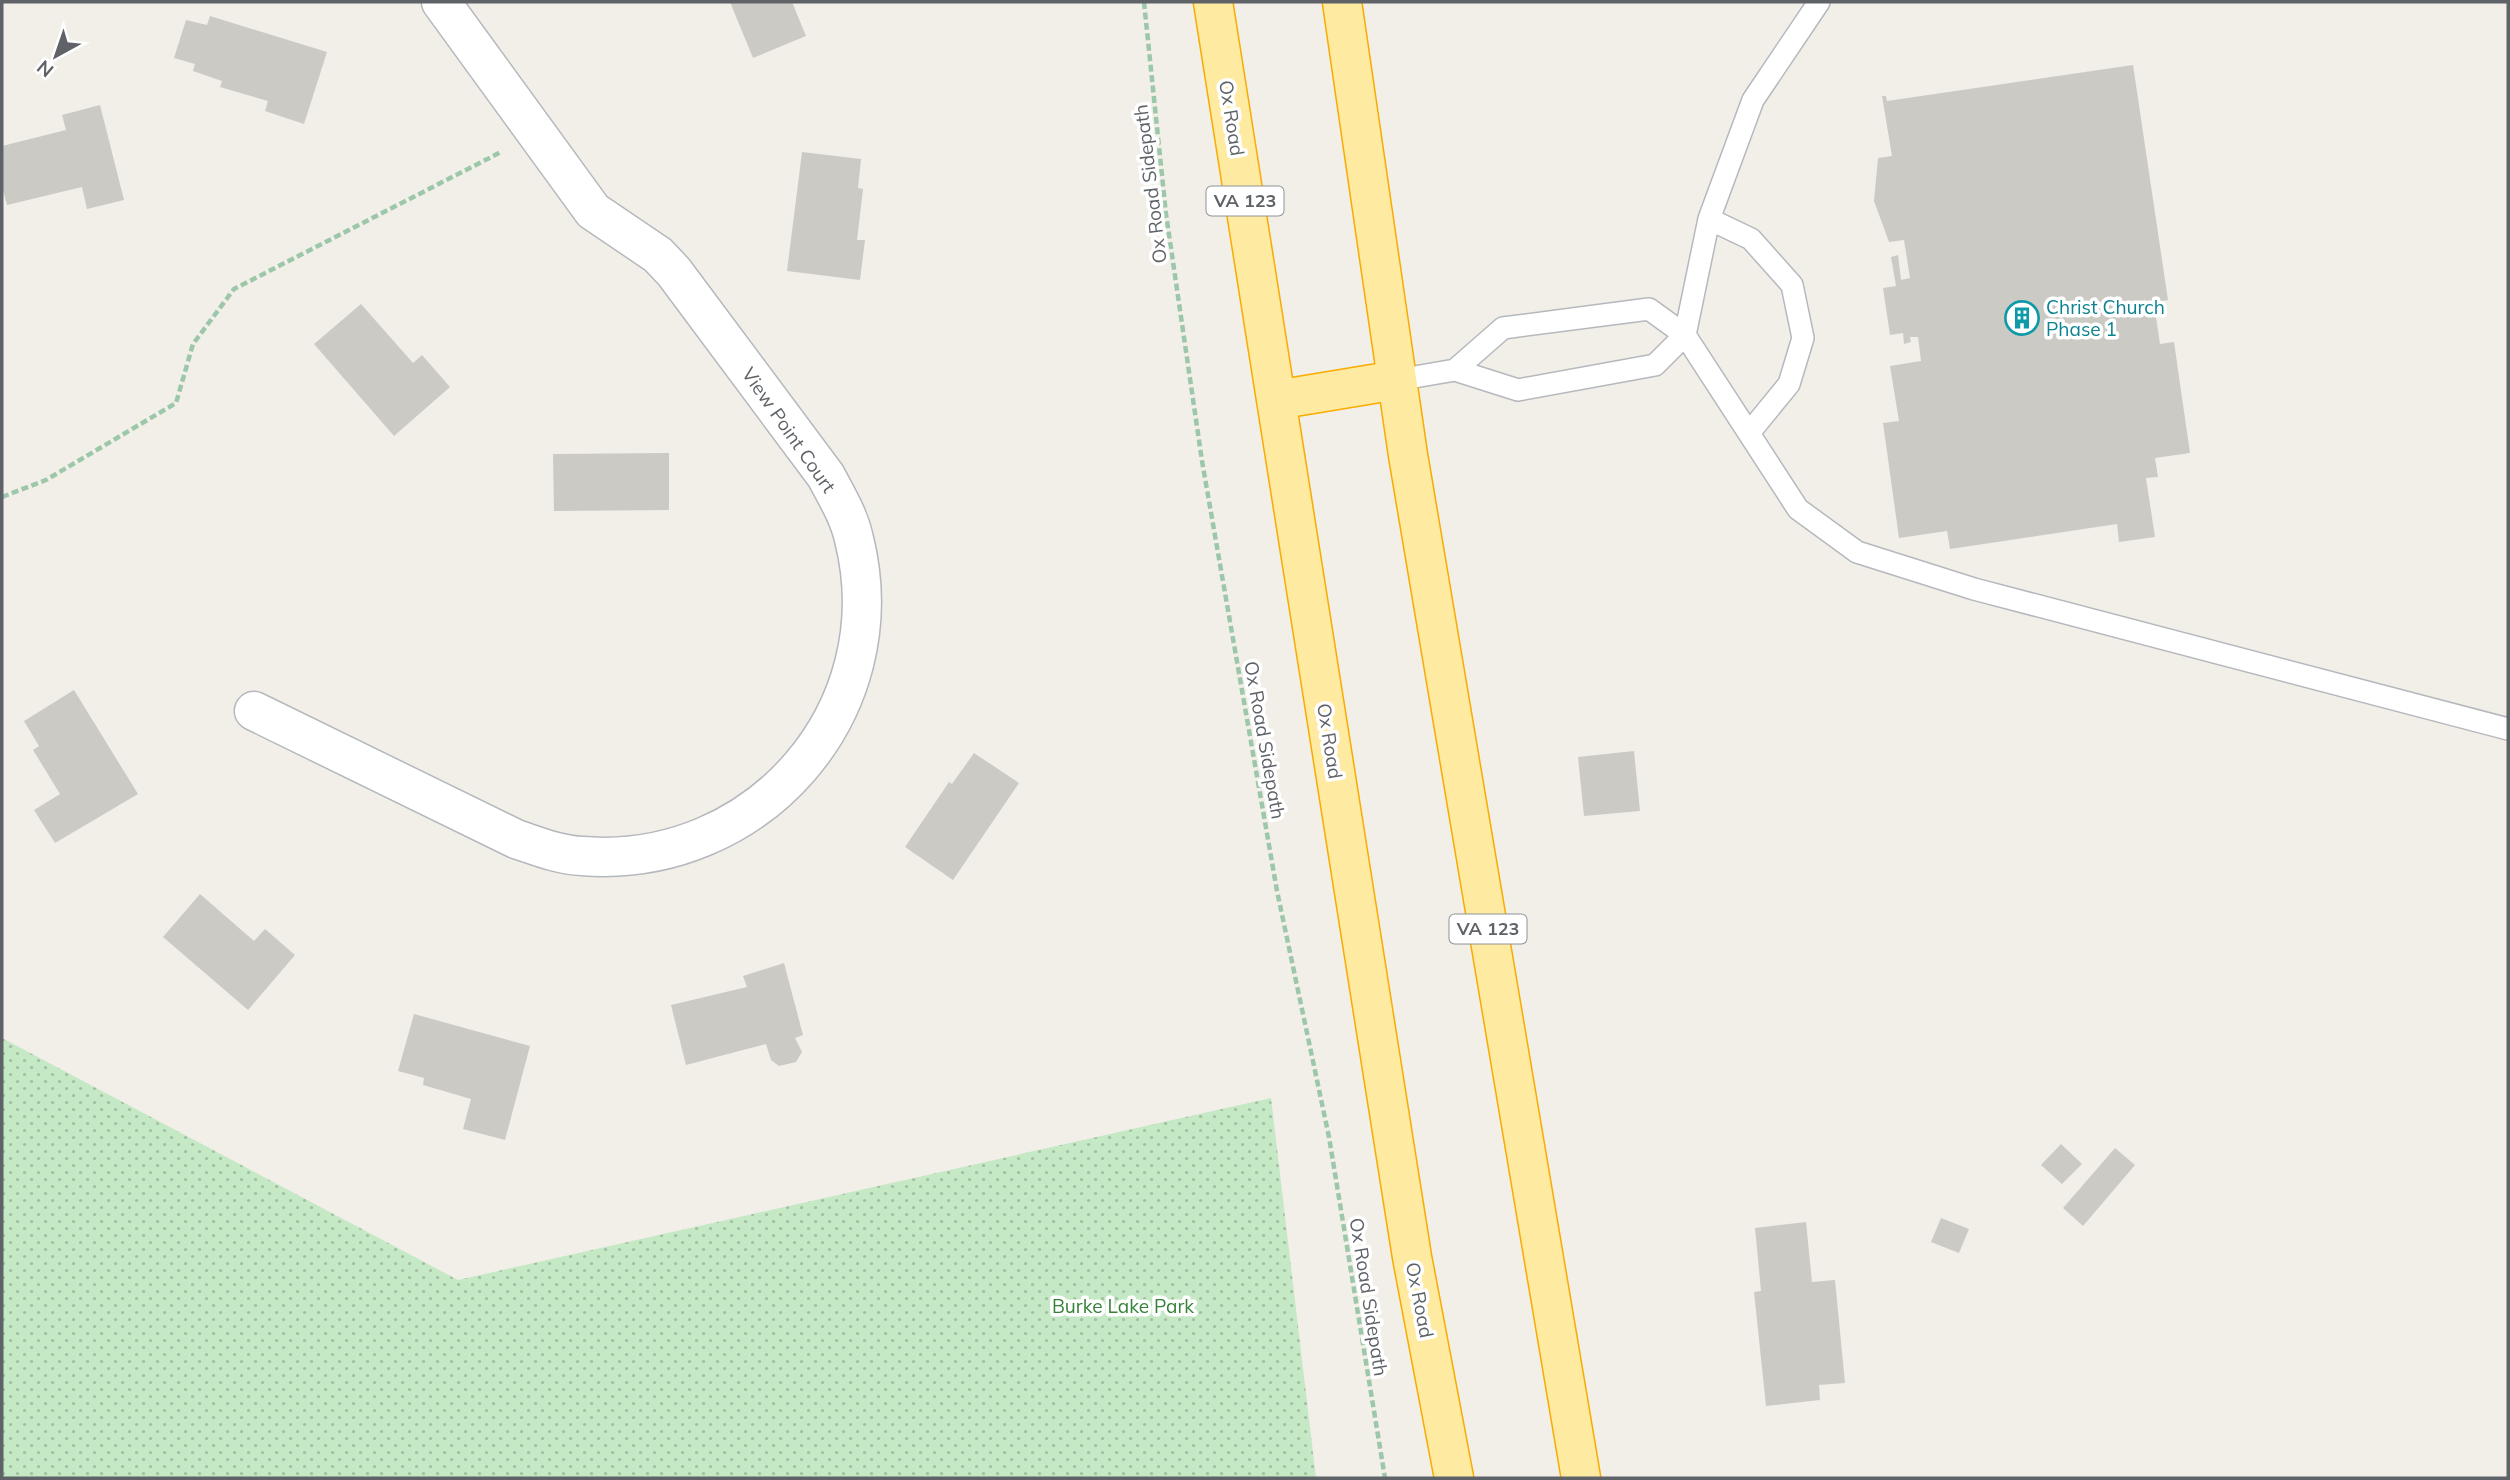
<svg xmlns="http://www.w3.org/2000/svg" width="2510" height="1480" viewBox="0 0 2510 1480" font-family="Mulish,sans-serif">
	<style>
		.park { fill: url(#park-dots) }
		.building { fill: #cccac5 }
		.lines { fill: none; stroke-linecap: round; stroke-linejoin: round }
		.service-casing { stroke: #b5b8bc; stroke-width: 24 }
		.minor-casing { stroke: #b5b8bc; stroke-width: 41 }
		.trunk-casing { stroke: #f9ab00; stroke-width: 41 }
		.path { stroke: #9cc7a9; stroke-width: 4.5; stroke-dasharray: 7 3.5; stroke-linecap: butt }
		.service { stroke: #fff; stroke-width: 21 }
		.minor { stroke: #fff; stroke-width: 38 }
		.trunk { stroke: #feeaa1; stroke-width: 38 }
		.labels { text-anchor: middle; stroke-width: 7; stroke-linejoin: round; paint-order: stroke }
		.shield { fill: #fff; stroke: #8f9295; stroke-width: 2 }
		.shield-label { font-size: 18px; font-weight: bold; fill: #5f6368 }
		.street-label { font-size: 19px; fill: #5f6368; stroke: #fff }
		.culture-label { font-size: 19px; fill: #0d838f; stroke: #fff; text-anchor: start }
		.park-label { font-size: 19px; fill: #348238; stroke: #fff }
	</style>
	<defs>
		<pattern id="park-dots" width="8" height="8" patternUnits="userSpaceOnUse" patternTransform="scale(1.75)"><rect width="8" height="8" fill="#c5e8c5"/><path d="M2 2h.1M6 6h.1" fill="none" stroke="#a3c0a4" stroke-width="1.8" stroke-linecap="round"/></pattern>
	</defs>
	<rect width="100%" height="100%" fill="#f1efe8"/>
	<path class="park" d="M2,1038L458,1280L1271,1098L1316,1478H2Z"/>
	<path class="building" d="M730,2H792L806,36L753,58Z
		M210,16L327,52L304,124L265,111L268,101L220,87L222,81L193,71L195,64L174,58L186,20L207,25Z
		M2133,65L2168,300L2154,303L2160,344L2174,342L2190,453L2155,458L2158,477L2146,478L2155,537L2119,542L2117,524L1950,549L1947,531L1899,538L1883,423L1899,421L1890,366L1921,361L1918,337H1910L1911,342L1904,344L1903,333L1890,335L1883,288L1896,286L1891,257L1898,255L1901,280L1910,278L1904,240L1889,242L1874,201L1878,158L1892,156L1882,96H1886L1887,101Z
		M100,105L124,200L87,209L82,187L7,205L2,186V146L66,130L62,115Z
		M802,152L861,159L858,188L863,189L857,240H865L860,280L787,271Z
		M361,304L413,363L422,355L450,387L394,436L314,344Z
		M669,453V510L554,511L553,454Z
		M74,690L138,794L55,843L34,810L60,794L33,750L39,746L24,721Z
		M1634,751L1640,811L1584,816L1578,757Z
		M974,753L1019,783L953,880L905,847L949,782L952,784Z
		M200,894L254,941L265,929L295,955L248,1010L163,937Z
		M784,963L803,1035L795,1038L802,1052L796,1062L779,1066L771,1060L766,1044L686,1065L671,1005L747,987L743,976Z
		M414,1014L530,1046L505,1140L463,1129L471,1099L423,1085L424,1078L398,1071Z
		M2061,1144L2082,1164L2062,1184L2041,1165Z
		M2115,1148L2135,1165L2083,1226L2063,1208Z
		M1941,1218L1969,1229L1959,1253L1931,1242Z
		M1806,1222L1812,1282L1835,1280L1845,1383L1819,1385L1820,1400L1766,1406L1754,1292L1761,1291L1755,1228Z"/>
	<g class="lines">
		<g class="service-casing">
			<path id="service" d="M1709,219L1751,239L1792,285L1803,338L1789,384L1749,433
				M1455,370L1503,328L1649,309L1685,335L1798,509L1857,552L1974,589L2508,729
				M1397,380L1455,370L1518,390L1655,365L1685,335L1709,219L1753,100L1819,2"/>
		</g>
		<g class="minor-casing">
			<path id="minor" d="M254,711L516,839C537,846 559,855 582,856C757,870 897,711 854,539C849,516 837,497 826,476L674,272L658,255L593,211L441,2"/>
		</g>
		<g class="trunk-casing">
			<path id="trunk" d="M1213,2L1412,1257L1454,1478
				M1342,2L1408,455L1581,1478
				M1276,400L1397,380"/>
		</g>
		<path class="path" d="M1144,2L1166,214L1202,461L1277,891L1329,1137L1385,1478
			M2,497L46,480L176,403L193,344L234,289L501,152"/>
		<use href="#service" class="service"/>
		<use href="#minor" class="minor"/>
		<use href="#trunk" class="trunk"/>
	</g>
	<defs>
		<g id="building-ring" transform="scale(1.75)"><circle r="9.5" fill="#fff" stroke="#0f9aa8" stroke-width="1.5"/><path d="M-4-6H4V6H1V3H-1V6H-4ZM-2.5-4.3h1.7v1.8h-1.7ZM.8-4.3h1.7v1.8H.8ZM-2.5-1h1.7V.8h-1.7ZM.8-1h1.7V.8H.8Z" fill="#0f9aa8"/></g>
	</defs>
	<g fill-rule="evenodd">
		<use href="#building-ring" x="2022" y="318"/>
	</g>
	<g class="labels">
		<g class="shield">
			<rect x="1206.5" y="186.5" width="77" height="29" rx="5"/>
			<rect x="1449.5" y="914.5" width="77" height="29" rx="5"/>
		</g>
		<g class="shield-label">
			<text x="1245" y="207">VA 123</text>
			<text x="1488" y="935">VA 123</text>
		</g>
		<g class="street-label">
			<text transform="translate(1232 118) rotate(81)" y="7">Ox Road</text>
			<text transform="translate(1150 184) rotate(-97)" y="7">Ox Road Sidepath</text>
			<text transform="translate(789 430) rotate(55)" y="7">View Point Court</text>
			<text transform="translate(1265 740) rotate(80)" y="7">Ox Road Sidepath</text>
			<text transform="translate(1330 741) rotate(81)" y="7">Ox Road</text>
			<text transform="translate(1369 1297) rotate(81)" y="7">Ox Road Sidepath</text>
			<text transform="translate(1420 1300) rotate(79)" y="7">Ox Road</text>
		</g>
		<g class="culture-label">
			<text x="2046" y="314">Christ Church<tspan x="2046" dy="22">Phase 1</tspan></text>
		</g>
		<g class="park-label">
			<text x="1123" y="1313">Burke Lake Park</text>
		</g>
	</g>
	<rect width="2510" height="1480" fill="none" stroke="#5f6368" stroke-width="7"/>
	<g transform="translate(56 56) rotate(220)" stroke="#ffffff" stroke-width="5" paint-order="stroke">
	<path d="M0-5L12 26L0 18L-12 26Z" fill="#5f6368"/>
	<text y="-10" font-size="19" font-weight="bold" text-anchor="middle" fill="#5f6368">N</text>
	</g>
</svg>
